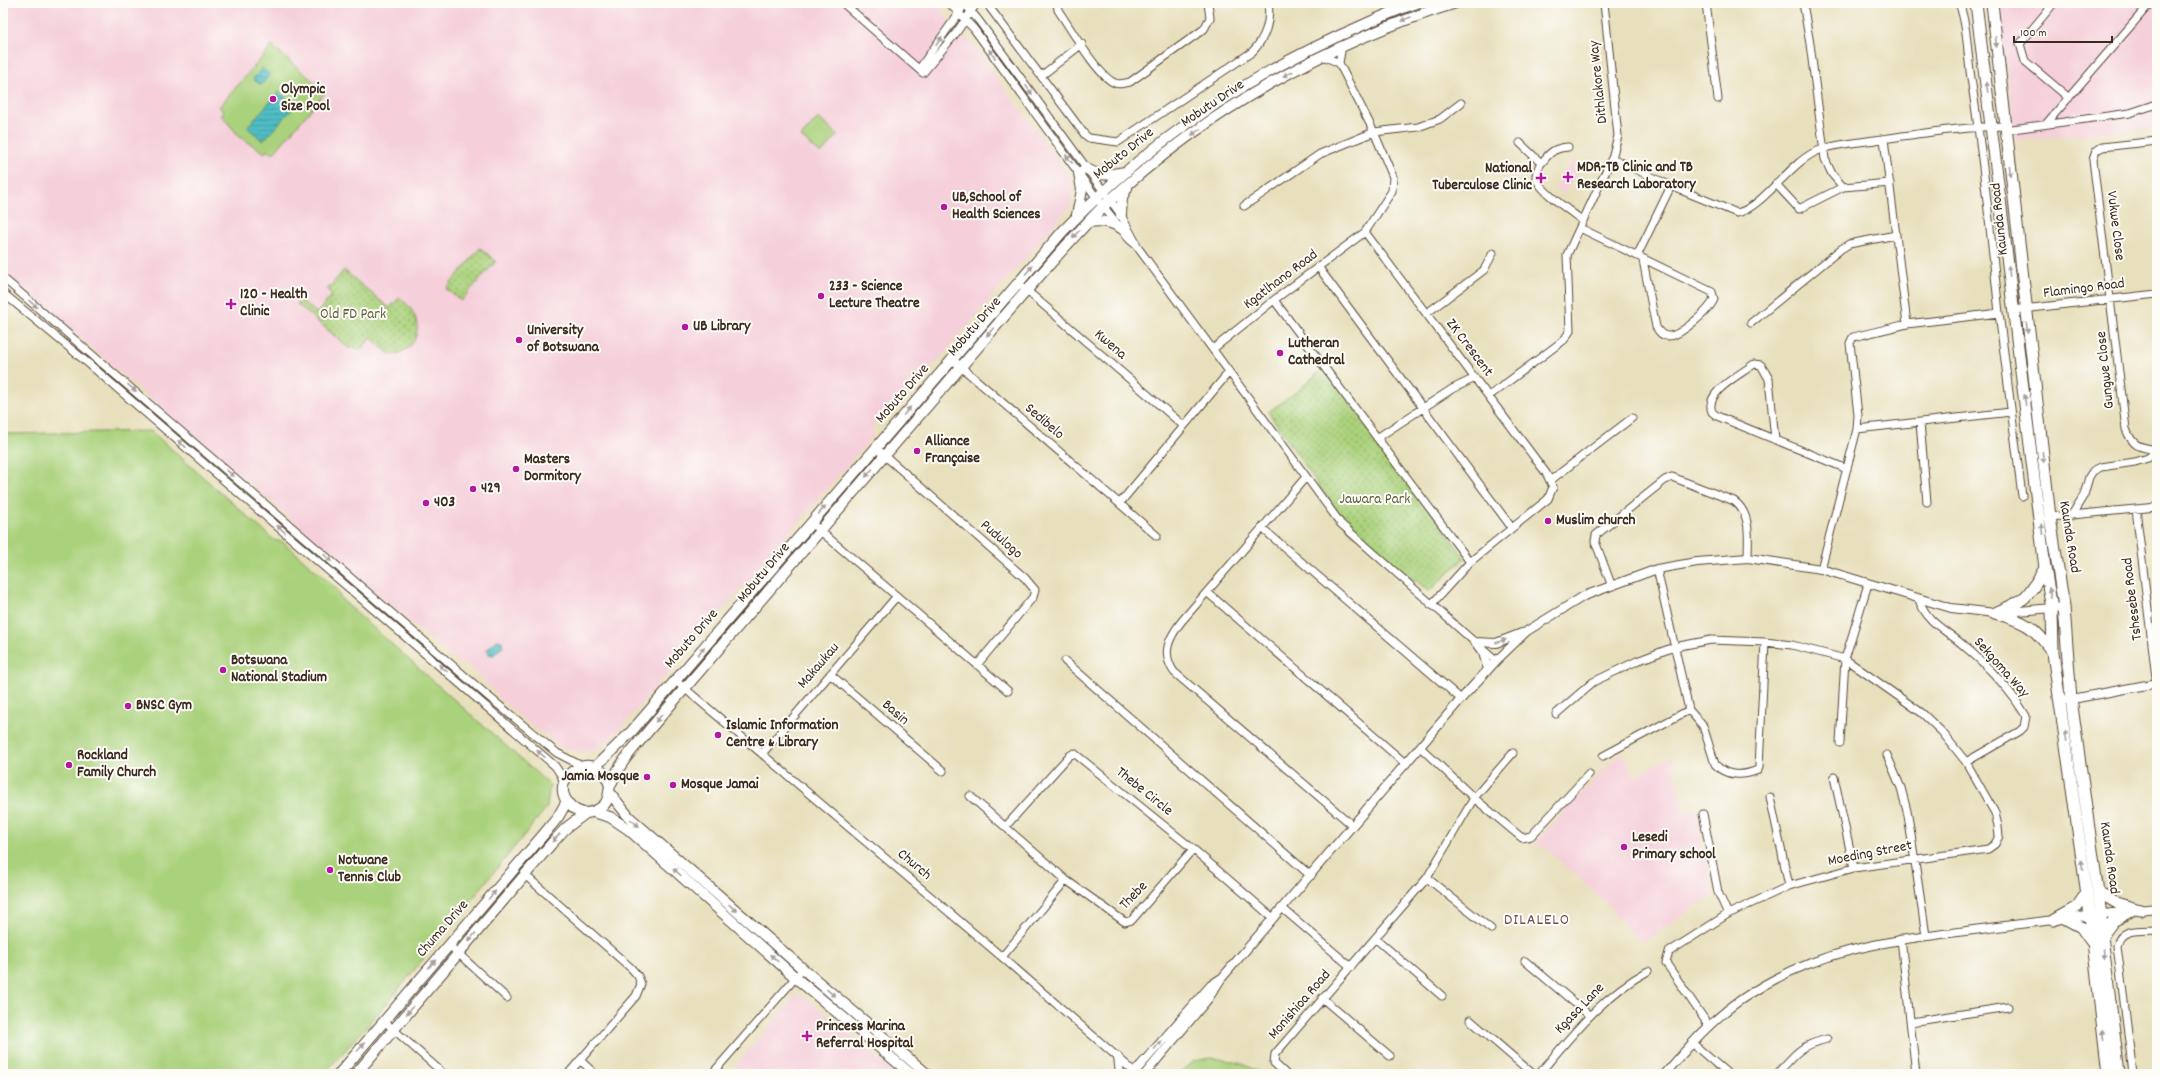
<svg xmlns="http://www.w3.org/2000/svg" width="2160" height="1077" viewBox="0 0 2160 1077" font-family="Dekko,sans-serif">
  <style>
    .built { fill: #f5cfda }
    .green { fill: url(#green-dots); stroke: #727e4c }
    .pitch { fill: #aad17b; stroke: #727e4c }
    .water { fill: url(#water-rules); stroke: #467471 }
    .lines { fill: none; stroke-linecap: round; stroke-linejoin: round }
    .minor-casing { stroke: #554536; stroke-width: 9 }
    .tertiary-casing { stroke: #554536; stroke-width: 10 }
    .secondary-casing { stroke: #554536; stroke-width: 12 }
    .primary-casing { stroke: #554536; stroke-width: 13 }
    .minor { stroke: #fff; stroke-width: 7 }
    .tertiary { stroke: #fff; stroke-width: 8 }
    .secondary { stroke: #fff; stroke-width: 10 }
    .primary { stroke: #fff; stroke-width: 11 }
    .oneway { fill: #a79f9a }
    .poi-dot { fill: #b5179e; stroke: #fdfcf7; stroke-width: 1.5 }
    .labels { text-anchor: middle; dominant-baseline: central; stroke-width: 4; stroke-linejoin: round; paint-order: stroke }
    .street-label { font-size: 15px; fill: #3b2a1e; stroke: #fdfcf7 }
    .poi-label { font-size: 15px; font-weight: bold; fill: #3b2a1e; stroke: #fdfcf7; text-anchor: start }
    .park-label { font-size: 15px; fill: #5c5c3a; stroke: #fdfcf7 }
    .neighbourhood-label { font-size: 16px; letter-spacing: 1px; fill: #6d4d57; stroke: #fdfcf7 }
  </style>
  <defs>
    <pattern id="green-dots" width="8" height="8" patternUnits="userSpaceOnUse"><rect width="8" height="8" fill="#aad17b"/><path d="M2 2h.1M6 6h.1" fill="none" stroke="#8caa64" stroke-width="1.8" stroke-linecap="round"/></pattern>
    <pattern id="water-rules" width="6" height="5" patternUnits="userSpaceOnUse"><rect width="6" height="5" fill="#50bec4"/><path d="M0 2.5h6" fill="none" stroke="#449b9f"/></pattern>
  </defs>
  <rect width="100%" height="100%" fill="#fdfcf7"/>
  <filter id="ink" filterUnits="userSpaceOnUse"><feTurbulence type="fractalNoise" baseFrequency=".025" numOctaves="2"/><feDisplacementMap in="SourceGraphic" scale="8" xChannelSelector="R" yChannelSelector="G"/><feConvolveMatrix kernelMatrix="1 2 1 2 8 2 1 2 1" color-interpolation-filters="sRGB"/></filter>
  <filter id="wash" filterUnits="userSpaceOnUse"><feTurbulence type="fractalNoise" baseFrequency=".012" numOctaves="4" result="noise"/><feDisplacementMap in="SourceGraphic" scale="16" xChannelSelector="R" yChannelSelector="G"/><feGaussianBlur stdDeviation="0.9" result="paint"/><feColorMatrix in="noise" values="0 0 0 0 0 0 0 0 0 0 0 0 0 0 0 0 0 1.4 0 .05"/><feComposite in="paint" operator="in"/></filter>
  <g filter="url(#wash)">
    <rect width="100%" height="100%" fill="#e8e0bd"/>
    <!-- built -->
    <path class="built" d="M 3,3 L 931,3 L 938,7 L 951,23 L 959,40 L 967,37 L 1072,180 L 1071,205 L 897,408 L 887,408 L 874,423 L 873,436 L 610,740 L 595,750 L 587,752 L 567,750 L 529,724 L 496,696 L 497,693 L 486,684 L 487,683 L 467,665 L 457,662 L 3,272 Z
      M 2003,3 L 2157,3 L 2157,127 L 2016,141 L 2001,24 Z
      M 1572,160 L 1581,166 L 1564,194 L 1555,189 Z
      M 1621,752 L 1635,777 L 1671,756 L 1684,813 L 1696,810 L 1713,895 L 1642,943 L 1615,915 L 1611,907 L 1541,844 L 1536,848 L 1535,847 L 1537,840 Z
      M 796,995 L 807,998 L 896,1074 L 729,1074 Z"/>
    <!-- green -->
    <path class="green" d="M 480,248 L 496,261 L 461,301 L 446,289 Z
      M 344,270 L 389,308 L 399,298 C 425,314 424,350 391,355 L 371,338 L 359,351 L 353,346 L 350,349 L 297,304 L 300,300 L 317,313 L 332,295 L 327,290 Z
      M 1324,367 L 1465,558 L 1429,591 L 1350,531 L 1268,412 L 1299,390 Z"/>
    <!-- pitch -->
    <path class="pitch" d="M 272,46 L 326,92 L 273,154 L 267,150 L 265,153 L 240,137 L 221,115 L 224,111 L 219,107 Z
      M 818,118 L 838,135 L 821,154 L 801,137 Z
      M 151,431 L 274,540 L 283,542 L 337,589 L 341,599 L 550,785 L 547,807 L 389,1001 L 324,1074 L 3,1074 L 3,434 Z
      M 1211,1058 C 1230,1060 1246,1063 1262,1074 L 1178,1074 L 1193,1061 Z"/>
    <!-- water -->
    <path class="water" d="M 262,68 L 270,75 L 261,85 L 253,79 Z
      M 279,92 L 295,106 L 263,141 L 247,127 Z
      M 497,640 L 502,641 L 503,646 L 494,655 L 490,655 L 487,649 Z"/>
  </g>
  <g filter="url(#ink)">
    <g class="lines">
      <!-- minor casing -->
      <g class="minor-casing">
        <path id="minor" d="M 843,3 L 923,73 L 956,33 L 977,3
          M 949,3 L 974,29 L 1096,197 L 1129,239 L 1136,245 L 1341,524 L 1496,661
          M 964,3 L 979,21 L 1121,215 L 1136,243
          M 1057,3 L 1058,10 C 1069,26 1099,78 1115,83 C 1119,85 1125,83 1130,82 L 1204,29 L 1210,18 L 1208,3
          M 1706,3 L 1718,99
          M 1803,3 L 1810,44 L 1825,159 L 1832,174 L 1843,187
          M 1959,3 C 1968,27 1967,53 1971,78 C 1983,156 1991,234 1999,313
          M 2054,3 L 2020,44 L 2025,61 L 2069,98
          M 990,8 L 1085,135 L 1089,138 L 1118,142 L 1252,52 C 1265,39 1271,21 1268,3
          M 1323,56 L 1339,63
          M 919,69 L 961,10
          M 1041,76 L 1082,44
          M 2046,124 L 2147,7
          M 2005,130 L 2130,113 L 2157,104
          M 1884,139 L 1907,324
          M 2157,141 L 2102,147 L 2096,151 L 2093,160 L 2126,429 C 2133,447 2139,447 2157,450
          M 1520,143 L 1541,163
          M 1568,147 C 1556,148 1551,151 1544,160 C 1540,164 1536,171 1536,176 C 1536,189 1573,213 1583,221
          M 1612,158 L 1671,186 L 1737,213 C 1762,208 1788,165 1815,152 C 1833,144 1855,143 1875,140 C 1918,134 1961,127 2005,126
          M 1776,184 L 1799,209 L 1843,187 L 1890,183
          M 1244,206 L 1320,154 L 1374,132 L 1418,127 L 1440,119 L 1461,103
          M 1580,228 L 1712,292 L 1714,299 C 1710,310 1679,337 1668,336 C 1662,336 1659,332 1656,327 L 1643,260
          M 1365,232 L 1546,473 L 1553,487 L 1548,499 L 1470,562 L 1431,605
          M 1637,256 L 1671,186
          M 1319,268 L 1512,528
          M 3,278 L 489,697 L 557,753 L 582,766
          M 1018,283 L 1184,426
          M 3,293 L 89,364 L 555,766 L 561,775 L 564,784
          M 1274,300 L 1470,562
          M 2013,310 L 2157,294
          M 1427,313 L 1484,270 L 1493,253
          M 1751,323 L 1841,249 L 1849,244 L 1896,235
          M 1213,349 L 1274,300 L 1365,232 L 1392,191 L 1393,177 L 1374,132 L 1339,63 L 1342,46
          M 952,359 L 1157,536
          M 1489,396 L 1564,340 L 1570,331 L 1567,255 L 1612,158 L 1618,136 L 1604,3
          M 1920,423 L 1927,502
          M 1857,429 L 2011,412
          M 1377,438 L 1452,389 L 1475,378
          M 1775,440 L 1769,379 L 1761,365 L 1754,364 C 1740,375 1704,392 1712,412 L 1717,416 L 1847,469
          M 876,448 L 1025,578 L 1035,590 L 1033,597 L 977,665
          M 1306,477 L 1181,622 C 1169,638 1161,653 1174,672 L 1352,825
          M 1551,480 L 1632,418
          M 1120,503 L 1229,372
          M 2136,509 L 2157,686
          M 2071,516 L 2084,495 L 2089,477 L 2093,471 L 2101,467 L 2135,462 L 2148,458 L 2157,451
          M 2050,517 L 2157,507
          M 811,523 L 1008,691
          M 1262,528 L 1461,699
          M 1657,569 L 1689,710 L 1703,726 L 1715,764 C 1726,777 1743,776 1758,770 L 1759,767 L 1765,642
          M 1821,569 L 1857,429 L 1858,415 L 1850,343 L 1853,337 L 1907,324 L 1999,313 L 2022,496
          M 1611,584 L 1595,541 L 1596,535 L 1665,480 L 1672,477 L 1734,501 C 1752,514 1748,538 1748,558
          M 1208,593 L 1406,764
          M 1919,600 C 1928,624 1945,629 1963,645 C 1987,665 2010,689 2026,716 L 2024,727 L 2020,731 L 1966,762
          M 1065,661 L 1311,876
          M 830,674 L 943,771
          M 676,681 L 1002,957 L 1137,1074
          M 1556,714 L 1593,682 L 1637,661 L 1674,647 L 1711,640 L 1765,642 L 1792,645 L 1845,659 L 1922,713 L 1942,732 L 1966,762 L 1995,813 L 1998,826 L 1999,836 L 1995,844 L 1988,849 L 1854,868 L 1789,886 L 1728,914 L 1675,948 L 1669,952 L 1666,963 L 1709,1026
          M 1840,743 L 1845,659 L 1868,584
          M 1420,747 L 1474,798 L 1522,838 L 1531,836 L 1589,774
          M 762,754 L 897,596
          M 1887,755 L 1901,788 L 1908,815 L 1926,936
          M 1603,756 L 1689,710
          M 1834,777 L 1854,868
          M 970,796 L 1066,880 L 1125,922 L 1132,920 L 1193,849
          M 1770,797 L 1789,886
          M 1703,814 L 1718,892 L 1728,914
          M 1006,826 L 1069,756 L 1074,753 L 1193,849 L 1273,918
          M 525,875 L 631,968 L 638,976 L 641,984 L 636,996 L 568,1074
          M 1427,878 L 1491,929
          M 1282,908 L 1351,967
          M 1375,938 L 1442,996
          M 1901,939 L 1916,1074
          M 449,945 L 507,998
          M 1002,957 L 1066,880
          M 1525,961 L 1589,1015
          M 1322,998 L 1390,1056
          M 1470,1020 L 1533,1074
          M 384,1021 L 444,1074
          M 1911,1022 L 2008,1007
          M 1692,1043 L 1728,1074
          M 580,1060 L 595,1074
          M 712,1074 L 803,969
          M 1286,1074 L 1274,1063 L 1275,1054 L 1427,878 L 1474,798 L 1513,753
          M 1539,1074 C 1572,1035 1602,996 1648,971
          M 1777,1074 C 1796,1053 1799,1046 1827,1039
          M 2133,1074 L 2117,945 C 2121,927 2142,931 2157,930"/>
      </g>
      <!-- tertiary casing -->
      <g class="tertiary-casing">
        <path id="tertiary" d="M 1475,642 L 1496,643 L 1522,633
          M 1475,642 L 1483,653 L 1488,669
          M 2067,700 L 2157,683
          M 1118,1057 L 1120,1074
          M 1133,1074 L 1211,985 L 1220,979
          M 1145,1074 L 1208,999 L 1221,979 L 1461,699 L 1496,661 L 1527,631 L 1584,596 L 1657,569 L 1697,562 L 1748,558 L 1821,569 L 1951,608 L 1995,613 L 2064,607
          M 1665,1074 C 1689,1046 1714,1017 1745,997 C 1822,945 1900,940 1989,928 C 2045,921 2101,914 2157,908"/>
      </g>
      <!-- secondary casing -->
      <g class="secondary-casing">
        <path id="secondary" d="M 1085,168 C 1099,177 1110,175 1125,172
          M 1077,215 L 1082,190 L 1079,173
          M 1121,215 L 1122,197 L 1127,188
          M 1089,222 C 1101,220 1111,221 1121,228
          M 595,767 L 631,732 L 1063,231 C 1147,144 1249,74 1361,26 C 1379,18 1398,9 1417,3
          M 610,786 C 598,744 545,777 569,804 C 573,809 580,813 587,813 C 594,812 599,810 604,805 C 610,799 608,793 610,786 C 612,781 615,776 617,772 C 625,756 638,744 649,730 L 1027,290 C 1054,260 1080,228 1109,201 C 1208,110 1329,42 1456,3
          M 610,793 L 629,817 L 803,969 L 927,1074
          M 593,812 L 610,817 L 628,829 L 796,978 L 911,1074
          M 339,1074 L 544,834 L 558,817 L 567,801
          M 356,1074 L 552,843 L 566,828 L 586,813"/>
      </g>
      <!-- primary casing -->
      <g class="primary-casing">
        <path id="primary" d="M 1976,3 L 2045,568 L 2052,609 L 2053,653 L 2090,916 L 2108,1074
          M 1992,3 L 2050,517 L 2064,607 L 2071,699 L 2101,915 L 2102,936 L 2119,1074
          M 1995,613 C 2026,622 2034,626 2053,653
          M 1995,613 C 2027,600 2027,598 2045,568
          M 2098,892 L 2119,904 L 2140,910
          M 2066,919 L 2081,927 L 2091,941
          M 2054,920 L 2077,907 L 2086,894
          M 2102,936 L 2113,921 L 2130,912"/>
      </g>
      <!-- minor -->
      <use href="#minor" class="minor"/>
      <!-- tertiary -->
      <use href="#tertiary" class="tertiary"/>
      <!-- secondary -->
      <use href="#secondary" class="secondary"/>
      <!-- primary -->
      <use href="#primary" class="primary"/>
    </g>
    <!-- one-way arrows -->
    <defs><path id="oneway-solid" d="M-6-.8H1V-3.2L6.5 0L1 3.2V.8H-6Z"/></defs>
    <g class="oneway">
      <use href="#oneway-solid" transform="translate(1406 19) rotate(158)"/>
      <use href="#oneway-solid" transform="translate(939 41) rotate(-55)"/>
      <use href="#oneway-solid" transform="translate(1996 42) rotate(84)"/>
      <use href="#oneway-solid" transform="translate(992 54) rotate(-126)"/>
      <use href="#oneway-solid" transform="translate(1288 74) rotate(153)"/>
      <use href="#oneway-solid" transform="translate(1987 87) rotate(-98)"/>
      <use href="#oneway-solid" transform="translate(1029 90) rotate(54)"/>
      <use href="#oneway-solid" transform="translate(1196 132) rotate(145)"/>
      <use href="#oneway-solid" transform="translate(1069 159) rotate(-127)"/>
      <use href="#oneway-solid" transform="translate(2010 171) rotate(84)"/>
      <use href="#oneway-solid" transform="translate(1076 234) rotate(134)"/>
      <use href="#oneway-solid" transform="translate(1029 270) rotate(-49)"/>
      <use href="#oneway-solid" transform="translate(2009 271) rotate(-97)"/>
      <use href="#oneway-solid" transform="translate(33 304) rotate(40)"/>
      <use href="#oneway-solid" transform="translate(2027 328) rotate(83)"/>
      <use href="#oneway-solid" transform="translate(990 332) rotate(131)"/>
      <use href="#oneway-solid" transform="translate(132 388) rotate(41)"/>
      <use href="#oneway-solid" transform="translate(2025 400) rotate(-97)"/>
      <use href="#oneway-solid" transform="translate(907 411) rotate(-49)"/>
      <use href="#oneway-solid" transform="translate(182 444) rotate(-139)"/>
      <use href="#oneway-solid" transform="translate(2043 457) rotate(83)"/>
      <use href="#oneway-solid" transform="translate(230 473) rotate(41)"/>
      <use href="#oneway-solid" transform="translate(869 473) rotate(130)"/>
      <use href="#oneway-solid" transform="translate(822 510) rotate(-49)"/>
      <use href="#oneway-solid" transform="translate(281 529) rotate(-139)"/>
      <use href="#oneway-solid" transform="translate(2042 529) rotate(-95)"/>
      <use href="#oneway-solid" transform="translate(328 558) rotate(41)"/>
      <use href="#oneway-solid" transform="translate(2050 593) rotate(-100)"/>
      <use href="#oneway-solid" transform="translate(1501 641) rotate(-19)"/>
      <use href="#oneway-solid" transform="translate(701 651) rotate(-49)"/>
      <use href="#oneway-solid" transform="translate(443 668) rotate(-139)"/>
      <use href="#oneway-solid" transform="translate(659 718) rotate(131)"/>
      <use href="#oneway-solid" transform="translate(2066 736) rotate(-97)"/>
      <use href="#oneway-solid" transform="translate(541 754) rotate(-140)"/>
      <use href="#oneway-solid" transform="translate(635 823) rotate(40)"/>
      <use href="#oneway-solid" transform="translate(556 838) rotate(133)"/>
      <use href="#oneway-solid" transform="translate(2082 865) rotate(-97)"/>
      <use href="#oneway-solid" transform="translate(677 872) rotate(-138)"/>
      <use href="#oneway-solid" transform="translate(492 895) rotate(-49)"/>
      <use href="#oneway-solid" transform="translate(733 908) rotate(41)"/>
      <use href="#oneway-solid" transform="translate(472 937) rotate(131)"/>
      <use href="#oneway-solid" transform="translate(2104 954) rotate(83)"/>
      <use href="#oneway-solid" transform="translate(774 958) rotate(-138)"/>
      <use href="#oneway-solid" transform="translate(432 964) rotate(-48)"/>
      <use href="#oneway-solid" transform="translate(831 993) rotate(40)"/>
      <use href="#oneway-solid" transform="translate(410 1010) rotate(130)"/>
      <use href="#oneway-solid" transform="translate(2103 1035) rotate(-97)"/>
      <use href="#oneway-solid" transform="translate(1158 1045) rotate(-49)"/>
      <use href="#oneway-solid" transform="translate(361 1047) rotate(-50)"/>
    </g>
  </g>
  <!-- markers -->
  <g class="poi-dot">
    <circle cx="273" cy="99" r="4"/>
    <path d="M1566 171h4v4h4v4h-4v4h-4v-4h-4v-4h4z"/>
    <path d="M1539 172h4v4h4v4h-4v4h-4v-4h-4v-4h4z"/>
    <circle cx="944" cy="207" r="4"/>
    <circle cx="821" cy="296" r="4"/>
    <path d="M229 298h4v4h4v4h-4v4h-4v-4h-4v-4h4z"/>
    <circle cx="685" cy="327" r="4"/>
    <circle cx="519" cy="340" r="4"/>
    <circle cx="1280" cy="353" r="4"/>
    <circle cx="917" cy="451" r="4"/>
    <circle cx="516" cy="469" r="4"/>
    <circle cx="473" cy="489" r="4"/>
    <circle cx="426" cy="503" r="4"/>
    <circle cx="1548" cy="521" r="4"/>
    <circle cx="223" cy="670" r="4"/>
    <circle cx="128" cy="706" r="4"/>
    <circle cx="718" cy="735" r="4"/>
    <circle cx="69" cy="765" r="4"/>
    <circle cx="647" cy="777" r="4"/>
    <circle cx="673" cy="785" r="4"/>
    <circle cx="1624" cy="847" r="4"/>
    <circle cx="330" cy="870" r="4"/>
    <path d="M805 1030h4v4h4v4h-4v4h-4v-4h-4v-4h4z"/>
  </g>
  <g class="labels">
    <!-- street labels -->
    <g class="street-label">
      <text transform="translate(1599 82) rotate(-96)">Dithlakore Way</text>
      <text transform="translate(1213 104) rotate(-34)">Mobutu Drive</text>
      <text transform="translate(1124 154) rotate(-39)">Mobuto Drive</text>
      <text transform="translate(2000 219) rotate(-96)">Kaunda Road</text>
      <text transform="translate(2115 226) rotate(83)">Vukwe Close</text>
      <text transform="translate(1281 280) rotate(-37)">Kgatlhano Road</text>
      <text transform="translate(2084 289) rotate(-7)">Flamingo Road</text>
      <text transform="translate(975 327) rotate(-49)">Mobutu Drive</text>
      <text transform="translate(1110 345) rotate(41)">Kwena</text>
      <text transform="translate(1469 348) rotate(53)">ZK Crescent</text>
      <text transform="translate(2106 370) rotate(-96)">Gungwe Close</text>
      <text transform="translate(903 394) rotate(-49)">Mobuto Drive</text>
      <text transform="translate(1044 422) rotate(41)">Sedibelo</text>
      <text transform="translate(2069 537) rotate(81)">Kaunda Road</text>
      <text transform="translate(1001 540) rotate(41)">Pudulogo</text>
      <text transform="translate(764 573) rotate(-50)">Mobutu Drive</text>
      <text transform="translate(2133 599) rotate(-97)">Tshesebe Road</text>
      <text transform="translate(692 639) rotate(-49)">Mobuto Drive</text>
      <text transform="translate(819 666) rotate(-49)">Makaukau</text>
      <text transform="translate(2001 668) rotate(48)">Sekgoma Way</text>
      <text transform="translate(895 713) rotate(41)">Basin</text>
      <text transform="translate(1144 792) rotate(39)">Thebe Circle</text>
      <text transform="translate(1870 854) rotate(-11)">Moeding Street</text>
      <text transform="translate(2109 858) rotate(82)">Kaunda Road</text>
      <text transform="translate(914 865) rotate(40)">Church</text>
      <text transform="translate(1134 896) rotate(-46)">Thebe</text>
      <text transform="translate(443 929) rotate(-49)">Chuma Drive</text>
      <text transform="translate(1300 1005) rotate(-49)">Monishioa Road</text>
      <text transform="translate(1580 1009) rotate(-46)">Kgasa Lane</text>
    </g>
    <!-- poi labels -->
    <g class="poi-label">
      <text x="281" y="90">Olympic<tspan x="281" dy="17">Size Pool</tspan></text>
      <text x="1577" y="168">MDR-TB Clinic and TB<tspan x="1577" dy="17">Research Laboratory</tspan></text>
      <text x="1532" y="169" text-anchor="end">National<tspan x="1532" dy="17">Tuberculose Clinic</tspan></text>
      <text x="952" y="198">UB,School of<tspan x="952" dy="17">Health Sciences</tspan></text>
      <text x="829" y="287">233 - Science<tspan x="829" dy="17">Lecture Theatre</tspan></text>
      <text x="240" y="295">120 - Health<tspan x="240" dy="17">Clinic</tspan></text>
      <text x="693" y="327">UB Library</text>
      <text x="527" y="331">University<tspan x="527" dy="17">of Botswana</tspan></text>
      <text x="1288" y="344">Lutheran<tspan x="1288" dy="17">Cathedral</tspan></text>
      <text x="925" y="442">Alliance<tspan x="925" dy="17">Française</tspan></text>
      <text x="524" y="460">Masters<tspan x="524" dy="17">Dormitory</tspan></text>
      <text x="481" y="489">429</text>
      <text x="434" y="503">403</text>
      <text x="1556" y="521">Muslim church</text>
      <text x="231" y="661">Botswana<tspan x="231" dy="17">National Stadium</tspan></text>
      <text x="136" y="706">BNSC Gym</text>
      <text x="726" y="726">Islamic Information<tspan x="726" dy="17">Centre &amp; Library</tspan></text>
      <text x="77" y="756">Rockland<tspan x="77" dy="17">Family Church</tspan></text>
      <text x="639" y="777" text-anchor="end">Jamia Mosque</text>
      <text x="681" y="785">Mosque Jamai</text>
      <text x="1632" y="838">Lesedi<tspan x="1632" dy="17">Primary school</tspan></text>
      <text x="338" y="861">Notwane<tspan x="338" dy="17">Tennis Club</tspan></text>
      <text x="816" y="1027">Princess Marina<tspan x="816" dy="17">Referral Hospital</tspan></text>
    </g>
    <!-- park labels -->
    <g class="park-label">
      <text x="353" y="315">Old FD Park</text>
      <text x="1375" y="500">Jawara Park</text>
    </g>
    <!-- neighbourhood labels -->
    <g class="neighbourhood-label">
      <text x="1537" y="920">DILALELO</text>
    </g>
  </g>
  <!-- margin -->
  <rect width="2160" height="1077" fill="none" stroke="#fdfcf7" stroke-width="16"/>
  <!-- scale -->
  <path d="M2014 36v6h98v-6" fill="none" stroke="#3b2a1e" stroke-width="2"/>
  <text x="2020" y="36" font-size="12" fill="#3b2a1e" stroke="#fdfcf7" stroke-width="3" paint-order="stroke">100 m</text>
</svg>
